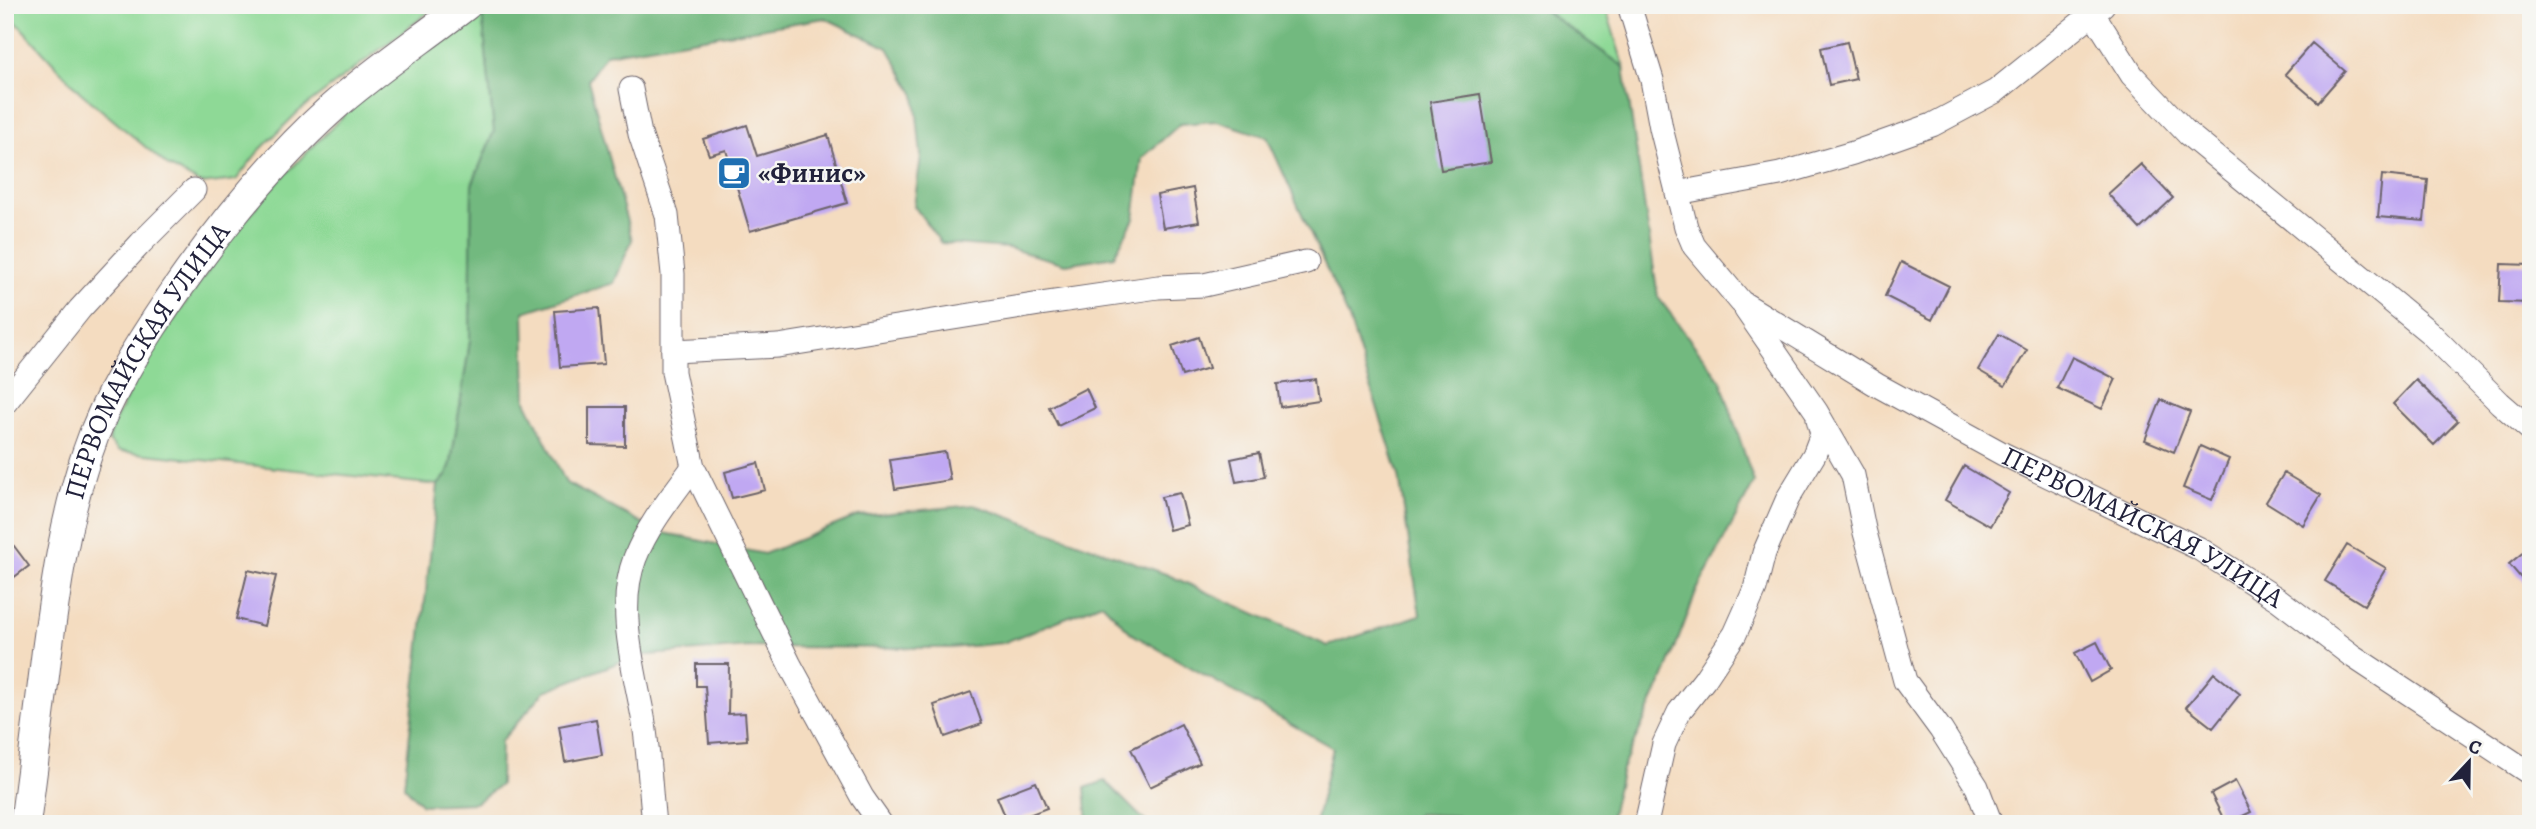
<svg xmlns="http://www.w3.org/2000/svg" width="2536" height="829" viewBox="0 0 2536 829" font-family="Alegreya,serif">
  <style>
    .green { fill: #8ed996; stroke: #587e68; stroke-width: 2 }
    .forest { fill: #72b97f; stroke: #4a6e5d; stroke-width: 2; fill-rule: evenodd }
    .building { fill: #c0a8f2 }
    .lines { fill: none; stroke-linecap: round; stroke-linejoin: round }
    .minor-casing { stroke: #6c636a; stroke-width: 25 }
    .major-casing { stroke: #6c636a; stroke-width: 32 }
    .minor { stroke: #fff; stroke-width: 23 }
    .major { stroke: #fff; stroke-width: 30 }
    .labels { text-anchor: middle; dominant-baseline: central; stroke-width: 5; stroke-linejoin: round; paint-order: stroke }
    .poi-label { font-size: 28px; font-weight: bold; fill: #22223b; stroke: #f6f6f2; text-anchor: start }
    .street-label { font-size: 28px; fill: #22223b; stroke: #f6f6f2 }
  </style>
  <rect width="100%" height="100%" fill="#f6f6f2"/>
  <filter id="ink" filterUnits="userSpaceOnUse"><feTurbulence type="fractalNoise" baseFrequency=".0143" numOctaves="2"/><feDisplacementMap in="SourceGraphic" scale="14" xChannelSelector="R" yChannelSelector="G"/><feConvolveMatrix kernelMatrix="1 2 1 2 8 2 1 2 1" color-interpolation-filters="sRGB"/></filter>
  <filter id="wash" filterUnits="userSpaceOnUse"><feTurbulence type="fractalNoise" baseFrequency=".00686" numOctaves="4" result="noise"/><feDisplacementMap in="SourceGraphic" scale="28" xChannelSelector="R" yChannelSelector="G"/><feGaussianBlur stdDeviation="1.57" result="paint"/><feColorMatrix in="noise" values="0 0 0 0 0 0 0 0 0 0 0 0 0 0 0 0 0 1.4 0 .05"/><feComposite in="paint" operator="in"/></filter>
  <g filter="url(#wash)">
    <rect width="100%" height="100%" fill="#f4dcc0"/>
    <!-- green -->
    <path class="green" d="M 5,5 L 438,5 L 298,112 L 258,152 L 236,180 L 201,184 L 168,166 L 80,92 L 5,10 Z
      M 1530,5 L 1605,5 L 1624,67 L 1545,11 Z
      M 482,12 L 494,131 L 472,185 L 470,341 L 451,463 L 447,475 L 438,485 L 118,451 L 109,441 L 112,426 L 136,379 L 157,344 L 233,235 L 268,192 L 350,109 L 412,58 Z"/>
    <!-- forest -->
    <path class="forest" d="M 490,5 L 1530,5 L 1545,11 L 1624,67 L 1658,297 L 1721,381 L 1754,483 L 1697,590 L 1666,672 L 1622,769 L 1609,824 L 1472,824 L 1457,816 L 1419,814 L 1407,824 L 1315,824 L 1333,748 L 1132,634 L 1102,603 L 1003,643 L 950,648 L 750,647 L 635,656 L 545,691 L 501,741 L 500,785 L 475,803 L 422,805 L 404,786 L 438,485 L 447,475 L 451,463 L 470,341 L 472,185 L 494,131 L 482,12 ZM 825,18 L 888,48 L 915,95 L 921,156 L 914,206 L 941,243 L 1008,248 L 1066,264 L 1114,256 L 1134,219 L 1142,158 L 1180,124 L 1217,121 L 1267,137 L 1348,316 L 1399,476 L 1420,615 L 1328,646 L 1166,574 L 975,505 L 858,516 L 764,554 L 659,532 L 566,483 L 526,401 L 524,312 L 614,283 L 632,240 L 588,80 L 606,54 Z
      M 1105,781 L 1148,824 L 1088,824 L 1085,788 Z"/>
    <g id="blocks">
      <!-- building -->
      <path class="building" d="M 1847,42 L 1856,79 L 1829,85 L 1821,48 Z
        M 2312,43 L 2345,71 L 2318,102 L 2285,74 Z
        M 1480,94 L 1491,162 L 1441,170 L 1430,102 Z
        M 747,125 L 757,156 L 828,135 L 847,203 L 750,231 L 726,150 L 709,155 L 703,139 Z
        M 2141,164 L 2173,198 L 2140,229 L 2108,194 Z
        M 2382,175 L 2428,180 L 2424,221 L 2378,217 Z
        M 1193,188 L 1199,222 L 1163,228 L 1157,195 Z
        M 1901,262 L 1949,286 L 1932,320 L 1885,296 Z
        M 2501,264 L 2531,265 L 2531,303 L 2499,302 Z
        M 599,308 L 604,364 L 560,367 L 555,311 Z
        M 1999,334 L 2027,350 L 2005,386 L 1978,370 Z
        M 1199,337 L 1209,368 L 1182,376 L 1172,346 Z
        M 2072,357 L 2116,379 L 2102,409 L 2057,388 Z
        M 1316,379 L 1319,401 L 1280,407 L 1277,384 Z
        M 2416,380 L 2458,421 L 2434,445 L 2393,404 Z
        M 1086,388 L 1095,408 L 1058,426 L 1049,407 Z
        M 2161,400 L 2190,412 L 2174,452 L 2145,440 Z
        M 589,407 L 625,407 L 625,446 L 589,445 Z
        M 2200,446 L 2229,459 L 2212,500 L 2183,488 Z
        M 945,452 L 950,480 L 895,489 L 890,460 Z
        M 1259,453 L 1264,477 L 1236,482 L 1231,459 Z
        M 758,463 L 765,490 L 732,498 L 725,472 Z
        M 1964,466 L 2009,493 L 1990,526 L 1945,500 Z
        M 2284,473 L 2321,495 L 2303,525 L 2266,502 Z
        M 1180,493 L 1188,525 L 1169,530 L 1161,497 Z
        M 5,534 L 29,566 L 5,584 Z
        M 2347,545 L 2386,568 L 2364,605 L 2325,581 Z
        M 2531,546 L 2531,590 L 2509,564 Z
        M 248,570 L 276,576 L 264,626 L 236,619 Z
        M 2097,642 L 2111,670 L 2090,682 L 2075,653 Z
        M 696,664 L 729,664 L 728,714 L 745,713 L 747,740 L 709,743 L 705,686 L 696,686 Z
        M 2214,673 L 2240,694 L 2213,728 L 2186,707 Z
        M 971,692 L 982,724 L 945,737 L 934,705 Z
        M 596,719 L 602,755 L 565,762 L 559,726 Z
        M 1181,724 L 1200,763 L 1150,787 L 1131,749 Z
        M 2235,781 L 2251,812 L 2226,824 L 2211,794 Z
        M 1036,782 L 1047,808 L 1008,823 L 997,797 Z"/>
    </g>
  </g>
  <g filter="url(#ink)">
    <use href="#blocks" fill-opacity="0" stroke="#6c636a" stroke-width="2"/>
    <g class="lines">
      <!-- minor casing -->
      <g class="minor-casing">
        <g id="minor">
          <path id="s1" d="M 1629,5 L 1652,80 L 1661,128 L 1686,227 L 1694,246 L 1741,302 L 1877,385 L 2003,454 L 2198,548 L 2279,600 L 2351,655 L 2531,774"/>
          <path d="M 2094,15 L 2132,75 L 2188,134 L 2429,332 L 2500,403 L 2531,430"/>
          <path d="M 631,89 L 640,134 L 667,215 L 673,274 L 673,372 L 693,467 L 790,665 L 862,797 L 881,824"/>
          <path d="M 1677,193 L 1780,174 L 1853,153 L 1932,125 L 1996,91 L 2103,5"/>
          <path d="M 1746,310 L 1816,411 L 1853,475 L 1864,529 L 1905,681 L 1941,730 L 1977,787 L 1991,824"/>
          <path d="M 673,351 L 778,346 L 1040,304 L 1158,287 L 1204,285 L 1306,262"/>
          <path d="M 5,403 L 80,309 L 141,243 L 194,190"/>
          <path d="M 654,824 C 650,788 649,752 643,717 C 634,668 616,607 635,558 C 648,525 672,496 693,467"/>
          <path d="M 1646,824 L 1664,744 L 1679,712 L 1705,679 L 1735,634 L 1755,589 L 1764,553 L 1788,498 L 1814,455 L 1822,434 L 1818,419"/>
        </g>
      </g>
      <!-- major casing -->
      <g class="major-casing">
        <g id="major">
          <path id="s2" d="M 25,824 C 33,766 40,708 47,651 C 56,584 65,518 87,454 C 106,396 140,343 175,292 C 221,226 272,162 332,108 C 374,71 422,39 466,5"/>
        </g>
      </g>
      <!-- minor -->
      <use href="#minor" class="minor"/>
      <!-- major -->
      <use href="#major" class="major"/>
    </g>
  </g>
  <!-- icons -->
  <defs>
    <g id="cafe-square" transform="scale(1.75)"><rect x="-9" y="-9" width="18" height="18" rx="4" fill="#1f6fb2" stroke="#f6f6f2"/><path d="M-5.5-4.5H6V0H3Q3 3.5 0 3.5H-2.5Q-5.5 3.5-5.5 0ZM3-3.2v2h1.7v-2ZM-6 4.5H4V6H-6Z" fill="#fff"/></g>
  </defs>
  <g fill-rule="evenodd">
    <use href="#cafe-square" x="734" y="173"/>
  </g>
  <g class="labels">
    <!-- poi labels -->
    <g class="poi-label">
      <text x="758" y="173">«Финис»</text>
    </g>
    <!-- street labels -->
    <g class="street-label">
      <text stroke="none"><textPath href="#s2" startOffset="486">ПЕРВОМАЙСКАЯ УЛИЦА</textPath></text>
      <text stroke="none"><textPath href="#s1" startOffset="784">ПЕРВОМАЙСКАЯ УЛИЦА</textPath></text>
    </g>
  </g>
  <!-- margin -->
  <rect width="2536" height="829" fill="none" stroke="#f6f6f2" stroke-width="28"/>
  <!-- north arrow -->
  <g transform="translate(2469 762) rotate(22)" stroke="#f6f6f2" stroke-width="5" paint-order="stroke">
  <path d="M0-5L12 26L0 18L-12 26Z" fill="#22223b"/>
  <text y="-10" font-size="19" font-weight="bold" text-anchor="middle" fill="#22223b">С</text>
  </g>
</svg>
